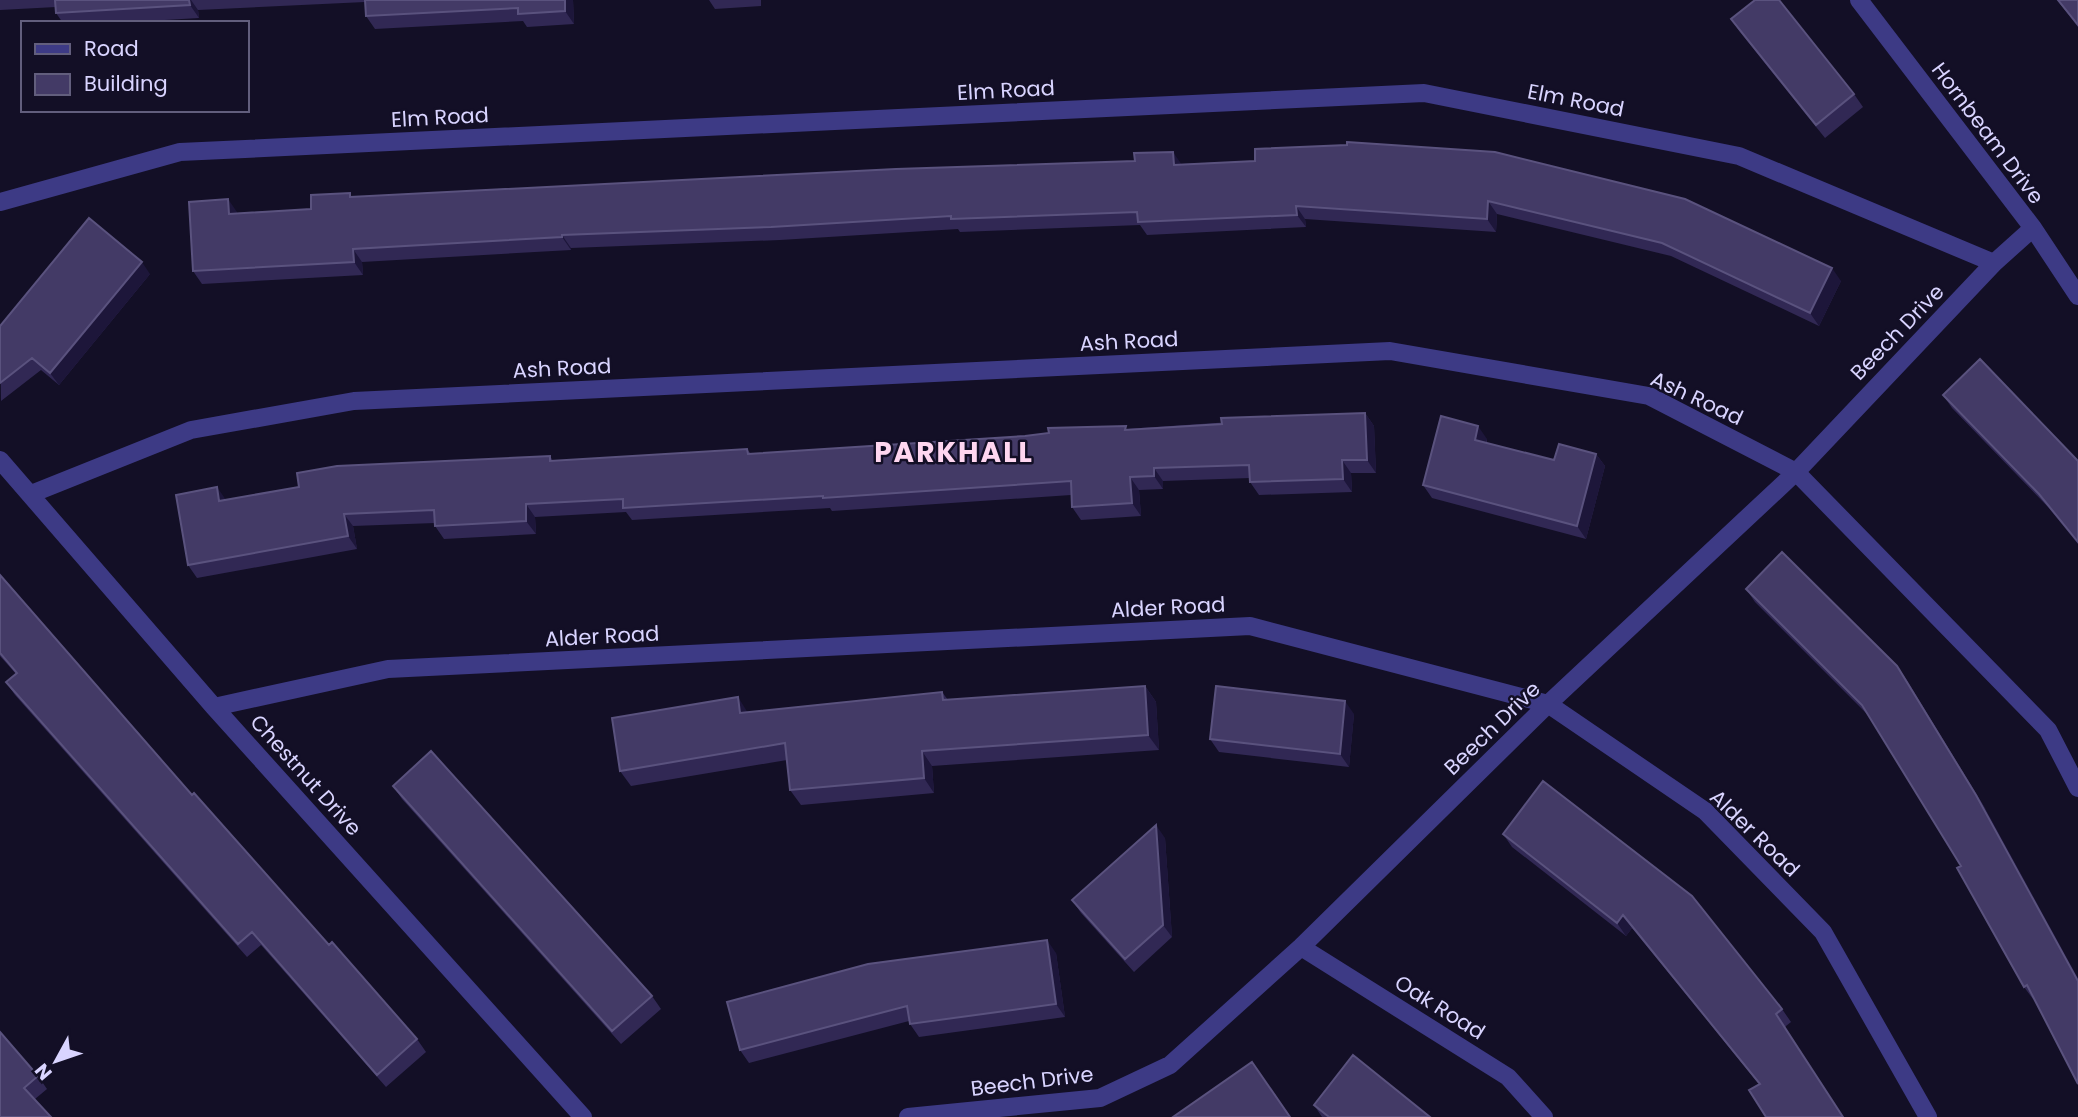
<svg xmlns="http://www.w3.org/2000/svg" width="2078" height="1117" viewBox="0 0 2078 1117" font-family="Poppins,sans-serif">
  <style>
    .lines { fill: none; stroke-linecap: round; stroke-linejoin: round }
    .minor { stroke: #3d3a85; stroke-width: 18 }
    .wall { fill: #312854 }
    .shaded-wall { fill: #1d163a }
    .building { fill: #433a66; stroke: #5a527e; stroke-width: 2 }
    .labels { text-anchor: middle; dominant-baseline: central; stroke-width: 5; stroke-linejoin: round; paint-order: stroke }
    .street-label { font-size: 21px; fill: #d9d4ff; stroke: #130f26 }
    .district-label { font-size: 28px; font-weight: bold; letter-spacing: 2px; fill: #ffd6f0; stroke: #130f26 }
  </style>
  <rect width="100%" height="100%" fill="#130f26"/>
  <g class="lines">
    <!-- minor -->
    <path class="minor" d="M 1859,0 L 2033,228 L 2078,296
      M 0,202 L 180,152 L 1424,93 L 1739,156 L 1994,263
      M 0,460 L 214,707 L 583,1117
      M 31,494 L 191,430 L 354,401 L 1390,351 L 1649,396 L 1796,472 L 2048,730 L 2078,788
      M 214,707 L 388,669 L 1250,626 L 1548,704 L 1705,811 L 1823,932 L 1928,1117
      M 1301,947 L 1508,1077 L 1544,1117
      M 908,1117 L 1100,1098 L 1170,1065 L 1301,947 L 1548,704 L 1796,472 L 1994,263 L 2033,228"/>
  </g>
  <!-- wall -->
  <path class="wall" d="M 0,0 L 573,0 L 574,24 L 527,27 L 523,21 L 375,29 L 366,16 L 365,2 L 198,10 L 199,18 L 114,23 L 63,23 L 56,13 L 56,7 L 0,10 Z
    M 709,0 L 761,0 L 761,6 L 715,9 Z
    M 2057,0 L 2078,0 L 2078,27 Z
    M 1731,19 L 1854,94 L 1863,107 L 1825,138 L 1740,32 Z
    M 1255,149 L 1841,281 L 1819,326 L 1671,256 L 1497,214 L 1496,232 L 1305,219 L 1306,227 L 1147,235 L 1140,225 L 960,232 L 958,229 L 780,240 L 571,248 L 571,250 L 362,262 L 363,275 L 202,284 L 193,271 L 237,212 L 237,213 L 311,209 L 352,197 L 1255,161 Z
    M 150,274 L 59,385 L 41,370 L 1,401 L 0,326 Z
    M 1943,395 L 2078,461 L 2078,544 L 2048,507 L 1952,408 Z
    M 1365,413 L 1374,426 L 1376,473 L 1351,473 L 1352,492 L 1259,495 L 1250,482 L 1250,478 L 1163,481 L 1163,489 L 1139,490 L 1141,516 L 1081,520 L 1072,507 L 1071,495 L 832,511 L 830,508 L 632,520 L 626,512 L 535,517 L 536,534 L 444,539 L 435,526 L 435,523 L 353,526 L 357,549 L 197,578 L 188,565 L 225,500 L 550,456 L 553,461 L 747,449 L 751,454 Z
    M 1487,439 L 1487,443 L 1554,460 L 1596,454 L 1605,466 L 1586,539 L 1432,498 L 1423,485 Z
    M 0,575 L 192,795 L 329,945 L 417,1039 L 426,1052 L 386,1087 L 261,945 L 247,957 L 15,695 L 6,682 L 16,674 L 0,656 Z
    M 1746,589 L 1897,666 L 1906,679 L 1985,808 L 2034,999 L 2033,999 L 2024,987 L 1961,866 L 1868,715 L 1755,602 Z
    M 1145,686 L 1156,702 L 1159,750 L 932,766 L 934,793 L 801,805 L 790,790 L 787,760 L 631,786 L 620,771 L 748,712 L 942,692 L 948,700 Z
    M 1354,714 L 1349,767 L 1219,752 L 1210,739 Z
    M 393,786 L 652,996 L 661,1009 L 621,1044 L 402,799 Z
    M 1503,834 L 1782,1009 L 1791,1022 L 1786,1026 L 1759,1084 L 1632,928 L 1626,936 L 1512,847 Z
    M 1165,838 L 1172,937 L 1134,972 L 1081,913 L 1072,900 Z
    M 1056,953 L 1065,1017 L 919,1037 L 910,1024 L 909,1021 L 749,1063 L 740,1050 Z
    M 0,1032 L 38,1076 L 47,1089 L 35,1099 L 0,1117 Z
    M 1314,1105 L 1430,1117 L 1322,1117 Z"/>
  <!-- shaded-wall -->
  <path class="shaded-wall" d="M 189,0 L 191,0 L 198,10 L 199,18 L 190,5 Z
    M 565,0 L 573,0 L 574,24 L 565,11 Z
    M 1173,152 L 1182,165 L 1174,165 Z
    M 228,199 L 237,212 L 238,227 L 229,214 Z
    M 1488,201 L 1497,214 L 1496,232 L 1487,219 Z
    M 1296,206 L 1305,219 L 1306,227 L 1297,215 Z
    M 562,235 L 571,248 L 571,250 L 562,237 Z
    M 353,249 L 362,262 L 363,275 L 354,262 Z
    M 142,262 L 150,274 L 59,385 L 50,373 Z
    M 1832,268 L 1841,281 L 1819,326 L 1810,313 Z
    M 1365,413 L 1374,426 L 1376,473 L 1367,460 Z
    M 1478,426 L 1487,439 L 1484,452 L 1475,440 Z
    M 1596,454 L 1605,466 L 1586,539 L 1577,526 Z
    M 1342,460 L 1351,473 L 1352,492 L 1343,479 Z
    M 1154,468 L 1163,481 L 1163,489 L 1154,476 Z
    M 1130,477 L 1139,490 L 1141,516 L 1132,503 Z
    M 217,487 L 226,500 L 219,501 Z
    M 526,504 L 535,517 L 536,534 L 526,521 Z
    M 344,514 L 353,526 L 357,549 L 348,536 Z
    M 1897,666 L 1906,679 L 1985,808 L 2078,978 L 2078,981 Z
    M 1145,686 L 1156,702 L 1159,750 L 1148,735 Z
    M 738,697 L 748,713 L 740,713 Z
    M 1345,701 L 1354,714 L 1349,767 L 1340,754 Z
    M 922,751 L 932,766 L 934,793 L 924,778 Z
    M 1156,825 L 1165,838 L 1172,937 L 1163,925 Z
    M 1623,915 L 1632,928 L 1626,936 L 1617,923 Z
    M 1047,940 L 1056,953 L 1065,1017 L 1056,1004 Z"/>
  <!-- building -->
  <path class="building" d="M 55,0 L 189,0 L 190,5 L 56,13 Z
    M 365,0 L 565,0 L 565,11 L 518,14 L 518,8 L 366,16 Z
    M 1755,0 L 1779,0 L 1854,94 L 1816,125 L 1731,19 Z
    M 2058,0 L 2078,0 L 2078,25 Z
    M 1347,142 L 1495,152 L 1685,199 L 1832,268 L 1810,313 L 1662,243 L 1488,201 L 1487,219 L 1296,206 L 1297,215 L 1138,222 L 1137,212 L 951,219 L 951,216 L 771,227 L 562,235 L 562,237 L 353,249 L 354,262 L 193,271 L 189,202 L 228,199 L 229,214 L 311,209 L 311,195 L 350,193 L 350,197 L 896,169 L 1135,161 L 1134,153 L 1173,152 L 1174,165 L 1255,161 L 1255,149 L 1347,145 Z
    M 89,218 L 142,262 L 50,373 L 32,358 L 0,383 L 0,326 Z
    M 1980,359 L 2078,461 L 2078,542 L 2039,494 L 1943,395 Z
    M 1365,413 L 1367,460 L 1342,460 L 1343,479 L 1250,482 L 1249,465 L 1154,468 L 1154,476 L 1130,477 L 1132,503 L 1072,507 L 1071,481 L 823,498 L 823,496 L 623,508 L 623,499 L 526,504 L 526,521 L 435,526 L 434,510 L 344,514 L 348,536 L 188,565 L 176,495 L 217,487 L 219,501 L 299,487 L 297,473 L 337,466 L 550,456 L 550,461 L 747,449 L 748,454 L 1025,436 L 1049,433 L 1048,428 L 1126,426 L 1125,430 L 1222,424 L 1221,418 Z
    M 1441,416 L 1478,426 L 1475,440 L 1554,460 L 1559,444 L 1596,454 L 1577,526 L 1423,485 Z
    M 1782,552 L 1897,666 L 1976,795 L 2078,981 L 2078,1084 L 2027,985 L 2024,987 L 1957,868 L 1961,866 L 1862,705 L 1746,589 Z
    M 0,575 L 192,795 L 194,793 L 329,945 L 332,942 L 417,1039 L 377,1075 L 252,932 L 238,944 L 6,682 L 17,673 L 0,653 Z
    M 1145,686 L 1148,735 L 922,751 L 924,778 L 790,790 L 785,743 L 620,771 L 612,718 L 738,697 L 740,713 L 942,692 L 943,700 Z
    M 1216,686 L 1345,701 L 1340,754 L 1210,739 Z
    M 431,751 L 652,996 L 612,1031 L 393,786 Z
    M 1543,781 L 1692,896 L 1782,1009 L 1776,1014 L 1843,1117 L 1766,1117 L 1749,1090 L 1760,1084 L 1623,915 L 1617,923 L 1503,834 Z
    M 1156,825 L 1163,925 L 1125,959 L 1072,900 Z
    M 1047,940 L 1056,1004 L 910,1024 L 907,1006 L 740,1050 L 727,1002 L 868,964 Z
    M 0,1032 L 38,1076 L 24,1088 L 51,1117 L 0,1117 Z
    M 1353,1055 L 1430,1117 L 1329,1117 L 1314,1105 Z
    M 1252,1062 L 1290,1117 L 1173,1117 Z"/>
  <g class="labels">
    <!-- street labels -->
    <g class="street-label">
      <text transform="translate(1006 90) rotate(-3)">Elm Road</text>
      <text transform="translate(1576 100) rotate(11)">Elm Road</text>
      <text transform="translate(440 117) rotate(-3)">Elm Road</text>
      <text transform="translate(1988 133) rotate(53)">Hornbeam Drive</text>
      <text transform="translate(1897 332) rotate(-46)">Beech Drive</text>
      <text transform="translate(1129 341) rotate(-3)">Ash Road</text>
      <text transform="translate(562 368) rotate(-3)">Ash Road</text>
      <text transform="translate(1697 398) rotate(25)">Ash Road</text>
      <text transform="translate(1168 607) rotate(-3)">Alder Road</text>
      <text transform="translate(602 636) rotate(-3)">Alder Road</text>
      <text transform="translate(1492 728) rotate(-44)">Beech Drive</text>
      <text transform="translate(306 775) rotate(48)">Chestnut Drive</text>
      <text transform="translate(1755 833) rotate(44)">Alder Road</text>
      <text transform="translate(1440 1007) rotate(32)">Oak Road</text>
      <text transform="translate(1032 1081) rotate(-7)">Beech Drive</text>
    </g>
    <!-- district labels -->
    <g class="district-label">
      <text x="954" y="452">PARKHALL</text>
    </g>
  </g>
  <!-- legend -->
  <rect x="21" y="21" width="228" height="91" fill="#130f26" stroke="#625e7d" stroke-width="2"/>
  <rect x="35" y="44" width="35" height="10" fill="#3d3a85" stroke="#625e7d" stroke-width="2"/>
  <text x="84" y="56" font-size="21" fill="#d9d4ff">Road</text>
  <rect x="35" y="74" width="35" height="21" fill="#433a66" stroke="#625e7d" stroke-width="2"/>
  <text x="84" y="91" font-size="21" fill="#d9d4ff">Building</text>
  <!-- north arrow -->
  <g transform="translate(56 1061) rotate(230)" stroke="#130f26" stroke-width="5" paint-order="stroke">
  <path d="M0-5L12 26L0 18L-12 26Z" fill="#d9d4ff"/>
  <text y="-10" font-size="19" font-weight="bold" text-anchor="middle" fill="#d9d4ff">N</text>
  </g>
</svg>
